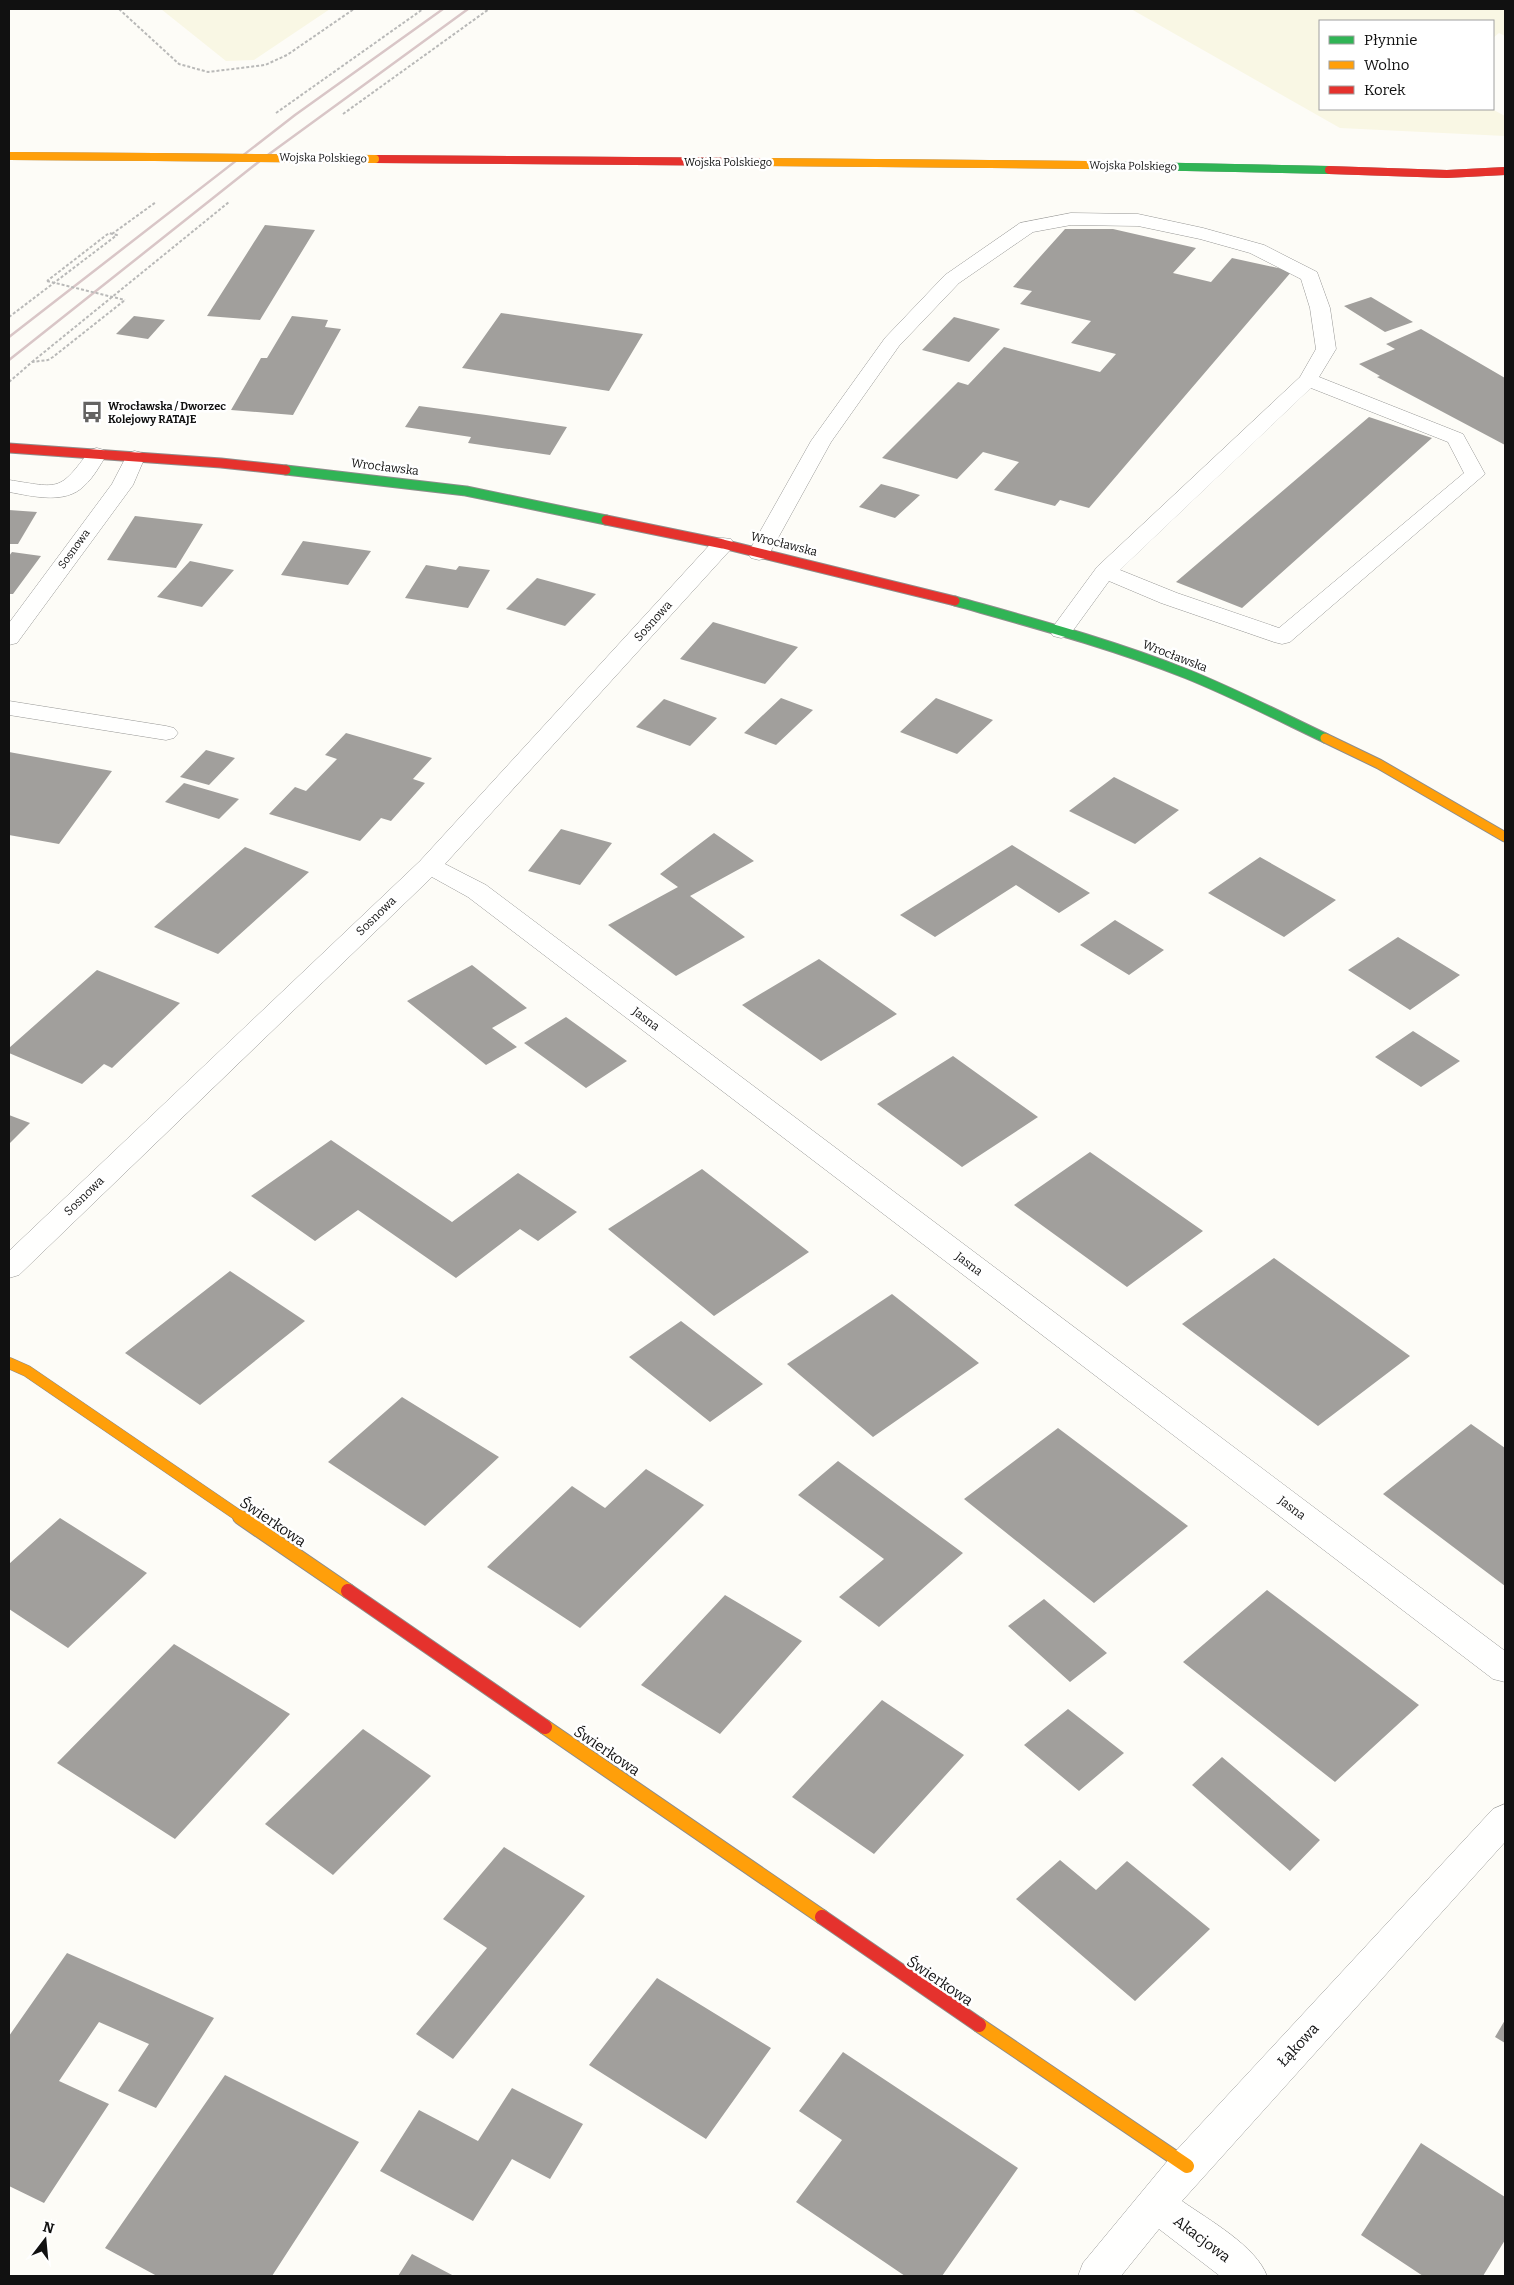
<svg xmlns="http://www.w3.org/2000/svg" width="1514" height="2285" viewBox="0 0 1514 2285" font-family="Bitter,serif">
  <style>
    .farmland { fill: #f9f7e4 }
    .building { fill: #a19f9c }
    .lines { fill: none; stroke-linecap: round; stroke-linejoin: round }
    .lane-casing { stroke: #979795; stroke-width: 1 }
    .street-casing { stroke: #979795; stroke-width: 1 }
    .fast-far1-casing { stroke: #8e8d8b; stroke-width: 8 }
    .fast-casing { stroke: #8e8d8b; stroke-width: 11 }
    .slow-far3-casing { stroke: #8e8d8b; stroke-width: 8 }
    .slow-far2-casing { stroke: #8e8d8b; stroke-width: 11 }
    .slow-far1-casing { stroke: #8e8d8b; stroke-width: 12 }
    .slow-casing { stroke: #8e8d8b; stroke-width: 16 }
    .jam-far2-casing { stroke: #8e8d8b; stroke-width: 8 }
    .jam-far1-casing { stroke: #8e8d8b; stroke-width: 11 }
    .jam-casing { stroke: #8e8d8b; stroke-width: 16 }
    .path { stroke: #b9b9b8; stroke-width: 2; stroke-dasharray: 3 2; stroke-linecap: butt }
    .lane { fill: #fffffe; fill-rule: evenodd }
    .street { fill: #fffffe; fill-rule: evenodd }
    .fast-far1 { stroke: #30b455; stroke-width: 8 }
    .fast { stroke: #30b455; stroke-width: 9 }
    .slow-far3 { stroke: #ff9f0a; stroke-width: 8 }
    .slow-far2 { stroke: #ff9f0a; stroke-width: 9 }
    .slow-far1 { stroke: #ff9f0a; stroke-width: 11 }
    .slow { stroke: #ff9f0a; stroke-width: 14 }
    .jam-far2 { stroke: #e5322d; stroke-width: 8 }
    .jam-far1 { stroke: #e5322d; stroke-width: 9 }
    .jam { stroke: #e5322d; stroke-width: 14 }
    .rail { stroke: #d9c6c7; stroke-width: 2.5 }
    .slow-bridge-casing { stroke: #8e8d8b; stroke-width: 8; stroke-linecap: butt }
    .path-bridge { stroke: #b9b9b8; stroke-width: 2; stroke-dasharray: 3 2; stroke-linecap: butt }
    .slow-bridge { stroke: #ff9f0a; stroke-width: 8 }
    .labels { text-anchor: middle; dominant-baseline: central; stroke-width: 5; stroke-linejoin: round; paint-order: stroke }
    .far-street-label { font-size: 11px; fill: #111; stroke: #fff }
    .far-poi-label { font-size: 11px; font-weight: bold; fill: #111; stroke: #fff; text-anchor: start }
    .street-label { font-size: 12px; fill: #111; stroke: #fff }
    .near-street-label { font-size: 15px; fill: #111; stroke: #fff }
  </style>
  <rect width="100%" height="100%" fill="#fdfcf7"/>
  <!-- farmland -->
  <path class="farmland" d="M 161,9 L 330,9 L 254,60 L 226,61 Z
    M 1131,9 L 1505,9 L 1505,36 L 1499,33 L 1493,38 L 1493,21 L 1320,21 L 1320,109 L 1492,109 L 1505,116 L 1505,136 L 1340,128 Z"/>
  <!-- building -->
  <path class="building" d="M 265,225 L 315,230 L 260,320 L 207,316 Z
    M 1065,229 L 1113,229 L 1196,248 L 1173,273 L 1211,282 L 1232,258 L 1292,271 L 1089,508 L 1060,500 L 1055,506 L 994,490 L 1019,462 L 983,452 L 957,479 L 882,458 L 958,382 L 968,385 L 1004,347 L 1100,372 L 1116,354 L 1071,343 L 1091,321 L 1020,304 L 1032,291 L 1013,287 Z
    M 1371,297 L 1413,322 L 1385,332 L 1344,306 Z
    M 501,313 L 643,334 L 609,391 L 462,368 Z
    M 134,316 L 165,320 L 148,339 L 116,334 Z
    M 292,316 L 328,320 L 325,327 L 341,329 L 293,415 L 231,410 L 261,358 L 267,358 Z
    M 954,317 L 1000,329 L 969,362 L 922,350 Z
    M 1421,329 L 1505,378 L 1505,445 L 1377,377 L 1380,376 L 1359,364 L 1395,349 L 1386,344 Z
    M 419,406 L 486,415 L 567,427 L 550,455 L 468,443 L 471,437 L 405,427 Z
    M 1369,417 L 1432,438 L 1242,608 L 1176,582 Z
    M 881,484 L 900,489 L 920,495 L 895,518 L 859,507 Z
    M 9,510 L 37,512 L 18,544 L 9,544 Z
    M 135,516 L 203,524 L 176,568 L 107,560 Z
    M 303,541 L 371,551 L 348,585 L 281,575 Z
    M 12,552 L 41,556 L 13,594 L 9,594 L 9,556 Z
    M 190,561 L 234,570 L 202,607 L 157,597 Z
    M 426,565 L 456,570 L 459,566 L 490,570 L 468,608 L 405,598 Z
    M 537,578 L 596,594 L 565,626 L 506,609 Z
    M 713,622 L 798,647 L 765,684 L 680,659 Z
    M 781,698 L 813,710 L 776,745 L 744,733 Z
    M 936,698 L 993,720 L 957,754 L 900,732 Z
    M 664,699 L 717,718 L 690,746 L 636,727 Z
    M 346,733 L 432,758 L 413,779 L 425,783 L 391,821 L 381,818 L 360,841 L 269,814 L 295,787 L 306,791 L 337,759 L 325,755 Z
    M 206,750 L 235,758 L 209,785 L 180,777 Z
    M 9,752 L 112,771 L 59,844 L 9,835 Z
    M 1114,777 L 1179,810 L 1135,844 L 1069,811 Z
    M 184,783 L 239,799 L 219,819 L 165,802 Z
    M 561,829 L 612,843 L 580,885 L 528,871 Z
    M 714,833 L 754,861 L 690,896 L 745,937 L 676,976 L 608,925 L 678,887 L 660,874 Z
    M 1012,845 L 1090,893 L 1059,913 L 1016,885 L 935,937 L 900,915 Z
    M 245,847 L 309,872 L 218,954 L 154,927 Z
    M 1260,857 L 1336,900 L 1284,937 L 1208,893 Z
    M 1115,920 L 1164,950 L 1129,975 L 1080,945 Z
    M 1398,937 L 1460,975 L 1410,1010 L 1348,970 Z
    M 819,959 L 897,1014 L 821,1061 L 742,1005 Z
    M 472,965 L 527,1008 L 492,1028 L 517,1047 L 486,1065 L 407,1001 Z
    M 97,970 L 180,1003 L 112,1068 L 104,1064 L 82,1084 L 9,1053 L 9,1048 Z
    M 566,1017 L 627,1061 L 586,1088 L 524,1043 Z
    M 1413,1031 L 1460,1061 L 1421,1087 L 1375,1057 Z
    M 953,1056 L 1038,1117 L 962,1167 L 877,1104 Z
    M 9,1115 L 30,1123 L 9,1144 Z
    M 331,1140 L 452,1222 L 518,1173 L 577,1212 L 538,1241 L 520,1229 L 456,1278 L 358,1210 L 315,1241 L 251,1196 Z
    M 1090,1152 L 1203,1231 L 1127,1287 L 1014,1205 Z
    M 702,1169 L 809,1252 L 714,1316 L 608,1229 Z
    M 1274,1258 L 1410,1356 L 1318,1426 L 1182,1324 Z
    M 230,1271 L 305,1321 L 200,1405 L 125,1353 Z
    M 892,1294 L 979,1363 L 873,1437 L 787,1364 Z
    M 681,1321 L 763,1384 L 710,1422 L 629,1357 Z
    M 402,1397 L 499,1457 L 425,1526 L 328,1462 Z
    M 1471,1424 L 1505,1448 L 1505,1586 L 1383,1494 Z
    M 1058,1428 L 1188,1526 L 1094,1603 L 964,1499 Z
    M 838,1461 L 963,1553 L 879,1627 L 839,1597 L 884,1559 L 798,1495 Z
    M 646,1469 L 704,1505 L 580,1628 L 487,1567 L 572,1486 L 605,1508 Z
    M 60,1518 L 147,1573 L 68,1648 L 9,1609 L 9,1564 Z
    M 1267,1590 L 1419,1705 L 1335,1782 L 1183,1662 Z
    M 725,1595 L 802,1641 L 720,1734 L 641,1685 Z
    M 1044,1599 L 1107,1653 L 1070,1682 L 1008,1626 Z
    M 174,1644 L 290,1714 L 175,1839 L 57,1763 Z
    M 882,1700 L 964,1755 L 874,1854 L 792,1797 Z
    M 1068,1709 L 1124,1753 L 1079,1791 L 1024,1745 Z
    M 363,1729 L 431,1776 L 333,1875 L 265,1824 Z
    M 1222,1757 L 1320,1840 L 1290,1871 L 1192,1785 Z
    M 504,1847 L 585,1896 L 453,2059 L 416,2034 L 487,1948 L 443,1919 Z
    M 1060,1860 L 1096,1890 L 1127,1861 L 1210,1929 L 1135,2001 L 1016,1899 Z
    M 67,1953 L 214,2018 L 156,2108 L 118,2091 L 149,2044 L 99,2022 L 59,2081 L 109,2104 L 44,2203 L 9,2186 L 9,2036 Z
    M 657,1978 L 771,2048 L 706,2139 L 589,2065 Z
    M 1505,2020 L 1505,2043 L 1495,2037 Z
    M 843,2052 L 1018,2168 L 942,2276 L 905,2276 L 796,2202 L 842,2140 L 799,2111 Z
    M 225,2075 L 359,2142 L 272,2276 L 157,2276 L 105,2248 Z
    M 512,2088 L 583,2124 L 550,2179 L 512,2159 L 473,2221 L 380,2171 L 419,2110 L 478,2141 Z
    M 1421,2143 L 1505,2197 L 1505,2240 L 1483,2276 L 1423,2276 L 1361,2235 Z
    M 412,2254 L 454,2276 L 398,2276 Z"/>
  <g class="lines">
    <!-- lane casing -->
    <g class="lane-casing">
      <path id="lane" d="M 1071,213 L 1138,214 L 1203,228 L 1264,245 L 1317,272 L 1330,308 L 1336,349 L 1319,377 L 1463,434 L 1485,474 L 1290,642 L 1282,644 L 1274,642 L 1161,603 L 1109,581 L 1069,636 L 1061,638 L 1053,636 L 1050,631 L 1097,567 L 1300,377 L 1316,349 L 1310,308 L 1301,279 L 1250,253 L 1200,239 L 1138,226 L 1071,225 L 1033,232 L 959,283 L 899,346 L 831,442 L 767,558 L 759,560 L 751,558 L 748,553 L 811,441 L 885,338 L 945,275 L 1020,223 ZM 1311,388 L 1448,442 L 1464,473 L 1279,628 L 1177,593 L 1120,570 Z
        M 97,448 L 104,450 L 107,454 C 100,465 94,477 84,486 C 65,505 32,496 9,492 L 9,480 C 60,488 59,492 90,450 Z"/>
    </g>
    <!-- street casing -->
    <g class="street-casing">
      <path id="street" d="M 135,451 L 142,453 L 145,457 L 133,485 L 17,643 L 9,645 L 9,623 L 112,484 L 128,453 Z
        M 723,538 L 731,539 L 734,544 L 731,549 L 445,864 L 486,885 L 1505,1651 L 1505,1682 L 1493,1679 L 468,897 L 432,877 L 19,1275 L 9,1278 L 9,1251 L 420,861 L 715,539 Z
        M 9,701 L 166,726 L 174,728 L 178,733 L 174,738 L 166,740 L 9,715 Z
        M 1505,1804 L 1505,1842 L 1182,2201 C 1209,2220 1256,2246 1267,2276 L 1220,2276 L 1159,2229 L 1121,2276 L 1078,2276 L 1083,2263 L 1174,2153 L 1493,1809 Z"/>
    </g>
    <!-- fast-far1 casing -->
    <g class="fast-far1-casing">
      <path id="fast-far1" d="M 1087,165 L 1329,170"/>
    </g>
    <!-- fast casing -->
    <g class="fast-casing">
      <path id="fast" d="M 286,470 L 466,491 L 606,520
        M 955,601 C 1033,623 1112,644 1187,674 C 1234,693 1279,716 1325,738"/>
    </g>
    <!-- slow-far3 casing -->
    <g class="slow-far3-casing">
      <path id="slow-far3" d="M 9,156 L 154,157
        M 761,162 L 1087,165"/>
    </g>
    <!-- slow-far2 casing -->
    <g class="slow-far2-casing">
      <path id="slow-far2" d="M 1325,738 L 1379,764 L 1505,837"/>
    </g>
    <!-- slow-far1 casing -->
    <g class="slow-far1-casing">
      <path id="slow-far1" d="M 9,1363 L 27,1371 L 242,1518"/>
    </g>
    <!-- slow casing -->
    <g class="slow-casing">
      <path id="slow" d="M 240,1517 L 348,1591
        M 545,1727 L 822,1917
        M 979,2025 L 1187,2166"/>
    </g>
    <!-- jam-far2 casing -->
    <g class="jam-far2-casing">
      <path id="jam-far2" d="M 375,159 L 761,162
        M 1329,170 L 1447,174 L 1505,171"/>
    </g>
    <!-- jam-far1 casing -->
    <g class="jam-far1-casing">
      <path id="jam-far1" d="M 9,448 L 221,463 L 286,470
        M 606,520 L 723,544 L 955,601"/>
    </g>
    <!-- jam casing -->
    <g class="jam-casing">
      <path id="jam" d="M 348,1591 L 545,1727
        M 822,1917 L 979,2025"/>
    </g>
    <!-- path -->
    <path class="path" d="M 119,9 L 179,64 L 208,72 L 265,65 L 287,55 L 354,9
      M 276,113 L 423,9
      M 343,114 L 489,9
      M 112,234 L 156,202
      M 9,317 L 117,235 L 109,233 L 47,281
      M 32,362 L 229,202
      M 9,382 L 32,362 L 48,360 L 53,357 L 125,300"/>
    <!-- lane -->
    <use href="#lane" class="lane"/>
    <!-- street -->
    <use href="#street" class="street"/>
    <!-- fast-far1 -->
    <use href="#fast-far1" class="fast-far1"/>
    <!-- fast -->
    <use href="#fast" class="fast"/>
    <!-- slow-far3 -->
    <use href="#slow-far3" class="slow-far3"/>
    <!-- slow-far2 -->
    <use href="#slow-far2" class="slow-far2"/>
    <!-- slow-far1 -->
    <use href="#slow-far1" class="slow-far1"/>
    <!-- slow -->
    <use href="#slow" class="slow"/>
    <!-- jam-far2 -->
    <use href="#jam-far2" class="jam-far2"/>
    <!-- jam-far1 -->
    <use href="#jam-far1" class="jam-far1"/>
    <!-- jam -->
    <use href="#jam" class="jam"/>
    <!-- rail -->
    <path class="rail" d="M 9,337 L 295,115 L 443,9
      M 9,360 L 261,160 L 468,9"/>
    <!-- slow-bridge casing -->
    <g class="slow-bridge-casing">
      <path id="slow-bridge" d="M 154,157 L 375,159"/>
    </g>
    <!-- path-bridge -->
    <path class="path-bridge" d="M 47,281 L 125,300"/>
    <!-- slow-bridge -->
    <use href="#slow-bridge" class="slow-bridge"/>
  </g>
  <!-- icons -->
  <defs>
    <g id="bus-bare" transform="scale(1.725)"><path d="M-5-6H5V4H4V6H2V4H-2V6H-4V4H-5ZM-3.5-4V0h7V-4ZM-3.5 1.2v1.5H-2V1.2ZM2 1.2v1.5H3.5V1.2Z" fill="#646362" stroke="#fff" stroke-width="2.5" paint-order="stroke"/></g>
  </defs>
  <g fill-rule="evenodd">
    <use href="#bus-bare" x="92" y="412"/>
  </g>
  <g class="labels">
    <!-- far-street labels -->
    <g class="far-street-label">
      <text transform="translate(323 158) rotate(1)">Wojska Polskiego</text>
      <text x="728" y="162">Wojska Polskiego</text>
      <text transform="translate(1133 166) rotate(1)">Wojska Polskiego</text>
      <text transform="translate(74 549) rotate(-54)">Sosnowa</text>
    </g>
    <!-- far-poi labels -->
    <g class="far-poi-label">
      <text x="108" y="406">Wrocławska / Dworzec<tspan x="108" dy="13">Kolejowy RATAJE</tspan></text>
    </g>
    <!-- street labels -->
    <g class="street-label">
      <text transform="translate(385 467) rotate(7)">Wrocławska</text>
      <text transform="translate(784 544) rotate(14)">Wrocławska</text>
      <text transform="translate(653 621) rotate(-48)">Sosnowa</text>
      <text transform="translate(1175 656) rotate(21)">Wrocławska</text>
      <text transform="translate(376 916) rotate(-44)">Sosnowa</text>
      <text transform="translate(646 1019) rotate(37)">Jasna</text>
      <text transform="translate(84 1196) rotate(-44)">Sosnowa</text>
      <text transform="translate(969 1264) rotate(37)">Jasna</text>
      <text transform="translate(1292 1508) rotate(37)">Jasna</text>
    </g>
    <!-- near-street labels -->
    <g class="near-street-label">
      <text transform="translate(273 1522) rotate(34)">Świerkowa</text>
      <text transform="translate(607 1751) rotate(34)">Świerkowa</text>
      <text transform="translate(940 1981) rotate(34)">Świerkowa</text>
      <text transform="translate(1298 2045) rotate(-47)">Łąkowa</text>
      <text transform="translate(1202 2239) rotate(37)">Akacjowa</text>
    </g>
  </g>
  <!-- border -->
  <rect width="1514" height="2285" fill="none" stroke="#111111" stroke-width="20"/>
  <!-- legend -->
  <rect x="1319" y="20" width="175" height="90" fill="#ffffff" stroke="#a0a0a0"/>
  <rect x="1329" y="36" width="25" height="8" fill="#30b455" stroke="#a0a0a0"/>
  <text x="1364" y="45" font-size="15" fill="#111111">Płynnie</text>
  <rect x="1329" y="61" width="25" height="8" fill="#ff9f0a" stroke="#a0a0a0"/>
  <text x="1364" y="70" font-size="15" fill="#111111">Wolno</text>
  <rect x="1329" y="86" width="25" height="8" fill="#e5322d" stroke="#a0a0a0"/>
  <text x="1364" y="95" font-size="15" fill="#111111">Korek</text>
  <!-- north arrow -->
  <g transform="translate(45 2240) rotate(16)" stroke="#ffffff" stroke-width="4" paint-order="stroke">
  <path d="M0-4L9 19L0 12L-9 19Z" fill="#111111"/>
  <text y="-8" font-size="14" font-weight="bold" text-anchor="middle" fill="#111111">N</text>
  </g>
</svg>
